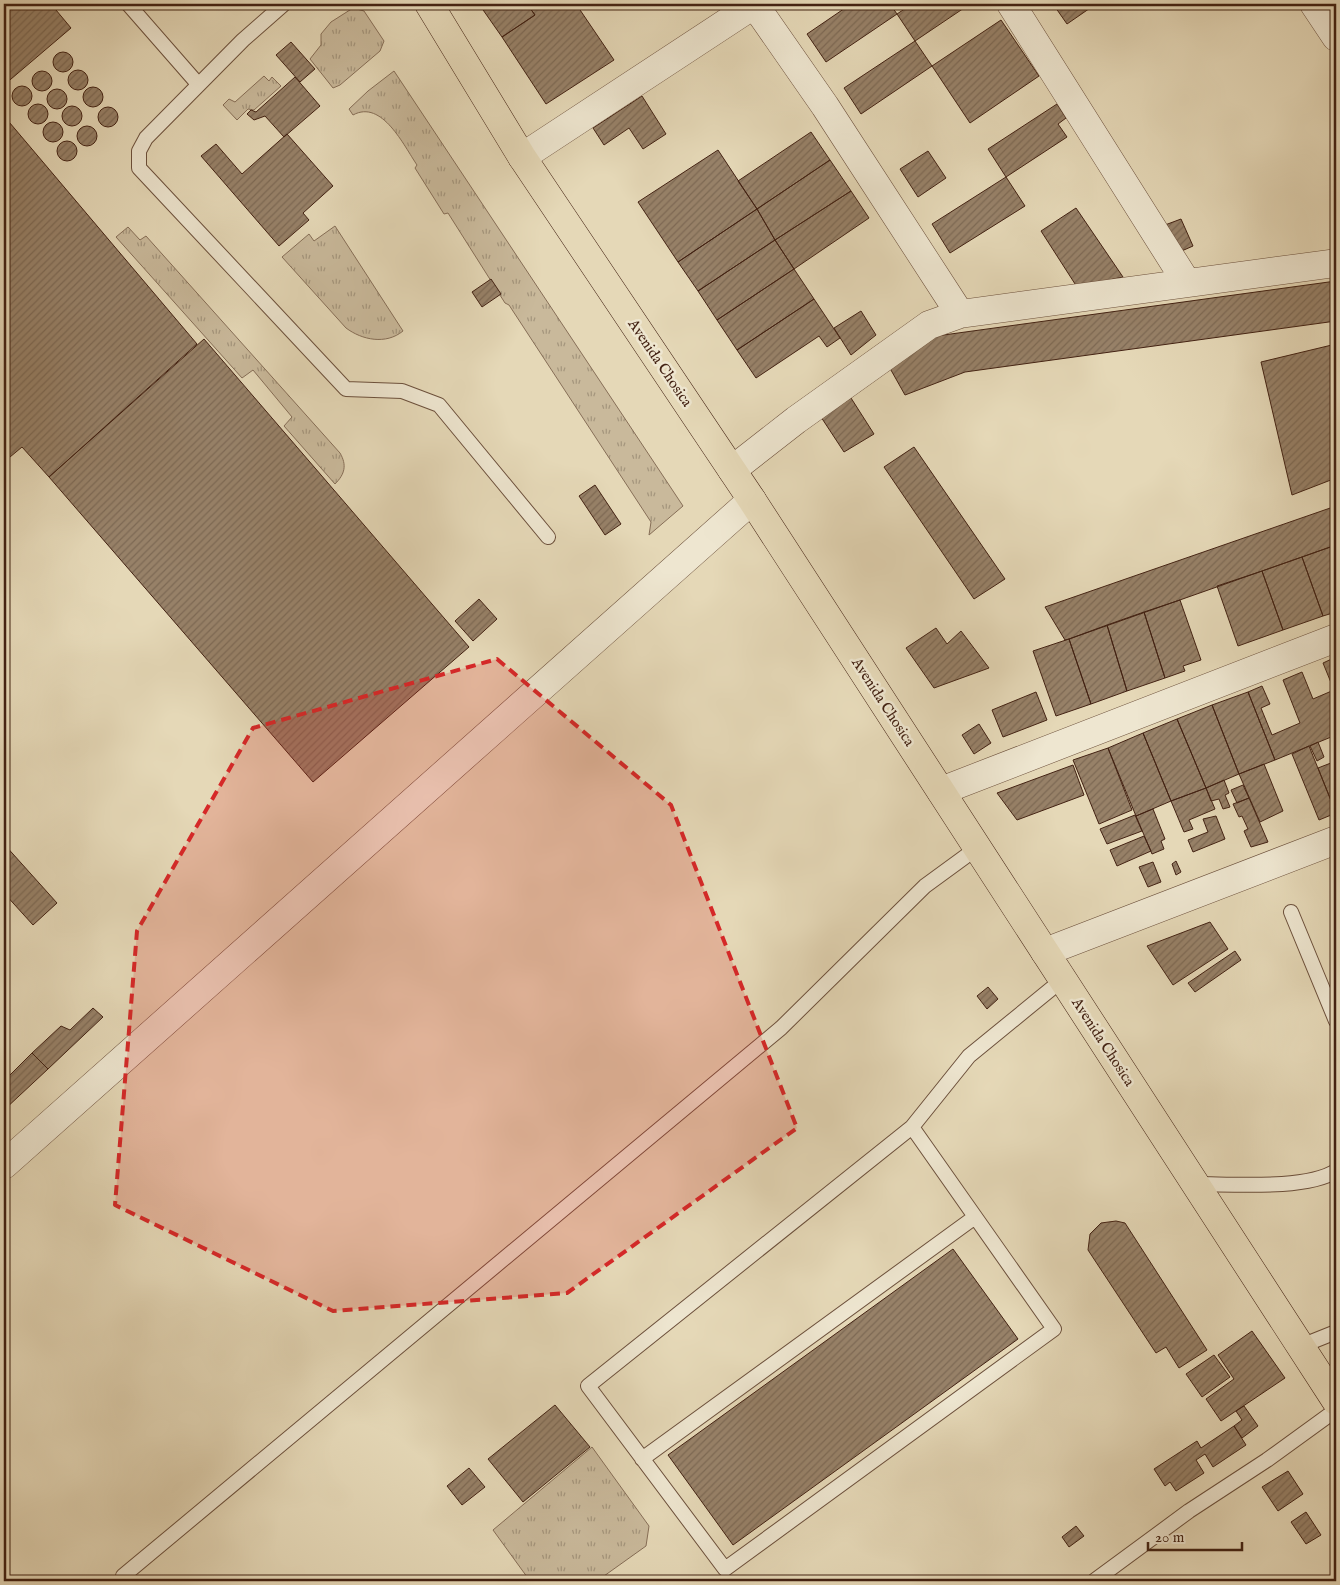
<svg xmlns="http://www.w3.org/2000/svg" width="1340" height="1585" viewBox="0 0 1340 1585" font-family="'IM FELL English',serif">
  <style>
    .grass { fill: url(#grass-tufts); stroke: #866e57 }
    .building { fill: url(#building-hatch); stroke: #432213 }
    .lines { fill: none; stroke-linecap: round; stroke-linejoin: round }
    .service-casing { stroke: #6c503c; stroke-width: 16 }
    .minor-casing { stroke: #6c503c; stroke-width: 29 }
    .primary-casing { stroke: #432213; stroke-width: 29 }
    .service { stroke: #eee6d0; stroke-width: 14 }
    .minor { stroke: #eee6d0; stroke-width: 28 }
    .primary { stroke: #e5d8b7; stroke-width: 28 }
    .marked { fill: #d62828; fill-opacity: 0.2; stroke: #d62828; stroke-width: 4; stroke-dasharray: 10 6; stroke-linejoin: round }
    .labels { text-anchor: middle; dominant-baseline: central; stroke-width: 5; stroke-linejoin: round; paint-order: stroke }
    .street-label { font-size: 15px; fill: #432213; stroke: #eee6d0 }
  </style>
  <defs>
    <pattern id="grass-tufts" width="24" height="20" patternUnits="userSpaceOnUse" patternTransform="scale(1.25)"><rect width="24" height="20" fill="#c9b99b"/><path d="M3 7l-1-3M5 7V3M7 7l1-3M15 17l-1-3M17 17v-4M19 17l1-3" fill="none" stroke="#a5967d"/></pattern>
    <pattern id="building-hatch" width="6" height="6" patternUnits="userSpaceOnUse" patternTransform="scale(1.25)"><rect width="6" height="6" fill="#978168"/><path d="M-1 1l2-2M0 6l6-6M5 7l2-2" fill="none" stroke="#7d6954"/></pattern>
  </defs>
  <rect width="100%" height="100%" fill="#e5d8b7"/>
  <filter id="stains"><feTurbulence type="fractalNoise" baseFrequency=".004" numOctaves="4"/><feColorMatrix values="0 0 0 0 .2 0 0 0 0 .09 0 0 0 0 .02 0 0 0 .5 -.17"/></filter>
  <radialGradient id="worn" r=".72"><stop offset=".6" stop-color="#630" stop-opacity="0"/><stop offset="1" stop-color="#630" stop-opacity=".3"/></radialGradient>
  <!-- grass -->
  <path class="grass" d="M 353,8 L 364,11 L 384,41 L 380,51 L 340,85 L 333,88 L 310,59 L 321,45 L 321,34 L 331,22 Z
    M 394,71 L 683,506 L 649,535 L 651,522 L 509,305 L 505,303 L 448,213 L 444,214 L 415,168 L 417,165 C 404,146 382,99 353,115 L 349,109 L 368,91 Z
    M 264,76 L 269,81 L 272,77 L 281,86 L 254,110 L 248,109 L 237,120 L 223,105 L 229,99 L 235,102 Z
    M 335,226 L 403,331 C 386,345 362,340 346,328 L 282,257 L 309,234 L 314,241 Z
    M 128,227 L 140,240 L 146,236 L 340,453 C 347,465 345,474 335,484 L 284,426 L 292,417 L 253,370 L 242,378 L 116,237 Z
    M 592,1447 L 649,1526 L 646,1546 L 597,1581 L 530,1581 L 493,1530 Z"/>
  <!-- building -->
  <path class="building" d="M 4,4 L 51,4 L 71,28 L 4,85 Z
    M 487,4 L 527,4 L 535,15 L 502,37 L 481,7 Z
    M 527,4 L 576,4 L 614,60 L 546,104 L 502,37 L 535,15 Z
    M 851,4 L 890,4 L 897,14 L 826,62 L 807,34 Z
    M 912,4 L 970,4 L 915,41 L 897,14 Z
    M 1053,4 L 1096,4 L 1067,24 Z
    M 1001,20 L 1039,76 L 970,123 L 932,66 Z
    M 915,41 L 932,66 L 861,114 L 844,88 Z
    M 291,42 L 315,69 L 300,82 L 276,55 Z
    M53 62a10 10 0 1 1 20 0a10 10 0 1 1-20 0Z
    M68 80a10 10 0 1 1 20 0a10 10 0 1 1-20 0Z
    M32 81a10 10 0 1 1 20 0a10 10 0 1 1-20 0Z
    M 295,77 L 320,106 L 284,137 L 265,116 L 254,120 L 247,114 L 251,110 L 256,112 Z
    M12 96a10 10 0 1 1 20 0a10 10 0 1 1-20 0Z
    M83 97a10 10 0 1 1 20 0a10 10 0 1 1-20 0Z
    M47 99a10 10 0 1 1 20 0a10 10 0 1 1-20 0Z
    M 642,96 L 666,134 L 643,149 L 629,128 L 604,145 L 593,128 Z
    M 1057,104 L 1066,118 L 1058,124 L 1067,137 L 1006,177 L 988,149 Z
    M28 114a10 10 0 1 1 20 0a10 10 0 1 1-20 0Z
    M62 116a10 10 0 1 1 20 0a10 10 0 1 1-20 0Z
    M98 117a10 10 0 1 1 20 0a10 10 0 1 1-20 0Z
    M 4,116 L 197,344 L 49,477 L 22,447 L 4,462 Z
    M43 132a10 10 0 1 1 20 0a10 10 0 1 1-20 0Z
    M77 136a10 10 0 1 1 20 0a10 10 0 1 1-20 0Z
    M 811,132 L 830,160 L 757,209 L 738,181 Z
    M 287,134 L 333,186 L 303,213 L 309,220 L 279,246 L 201,156 L 216,144 L 242,174 Z
    M57 151a10 10 0 1 1 20 0a10 10 0 1 1-20 0Z
    M 718,150 L 757,209 L 678,262 L 638,202 Z
    M 928,151 L 946,178 L 918,197 L 900,169 Z
    M 830,160 L 851,191 L 775,240 L 757,209 Z
    M 1006,177 L 1025,206 L 950,253 L 932,224 Z
    M 851,191 L 869,218 L 794,269 L 775,240 Z
    M 1076,208 L 1123,277 L 1077,287 L 1041,231 Z
    M 757,209 L 775,240 L 698,291 L 678,262 Z
    M 1181,219 L 1193,246 L 1177,253 L 1165,225 Z
    M 775,240 L 794,269 L 717,320 L 698,291 Z
    M 794,269 L 814,299 L 737,350 L 717,320 Z
    M 491,279 L 501,294 L 482,307 L 472,292 Z
    M 1336,281 L 1336,321 L 965,372 L 905,395 L 887,363 L 929,337 Z
    M 814,299 L 840,338 L 827,347 L 819,336 L 756,378 L 737,350 Z
    M 861,311 L 876,335 L 851,355 L 834,328 Z
    M 204,339 L 469,647 L 313,782 L 49,477 Z
    M 1336,344 L 1336,478 L 1292,495 L 1261,362 Z
    M 851,398 L 874,434 L 844,452 L 821,417 Z
    M 914,447 L 1005,579 L 974,599 L 884,467 Z
    M 595,485 L 621,524 L 605,535 L 579,496 Z
    M 1336,506 L 1336,545 L 1069,639 L 1065,640 L 1045,607 Z
    M 1336,545 L 1336,612 L 1323,616 L 1302,557 Z
    M 1302,557 L 1323,616 L 1283,630 L 1262,571 Z
    M 1262,571 L 1283,630 L 1238,646 L 1217,586 Z
    M 479,599 L 497,619 L 473,641 L 455,621 Z
    M 1180,600 L 1201,660 L 1183,666 L 1185,671 L 1165,678 L 1144,612 Z
    M 1144,612 L 1165,678 L 1127,691 L 1107,625 Z
    M 1107,625 L 1127,691 L 1091,704 L 1069,639 Z
    M 936,628 L 947,644 L 961,631 L 989,668 L 934,688 L 906,648 Z
    M 1069,639 L 1091,704 L 1056,716 L 1033,651 Z
    M 1336,657 L 1336,735 L 1275,760 L 1248,692 L 1262,686 L 1270,704 L 1261,708 L 1272,735 L 1300,723 L 1283,680 L 1302,672 L 1313,699 L 1334,690 L 1323,663 Z
    M 1036,692 L 1047,720 L 1003,737 L 992,710 Z
    M 1248,692 L 1275,760 L 1239,774 L 1212,705 Z
    M 1212,705 L 1239,774 L 1206,788 L 1177,719 Z
    M 1177,719 L 1206,788 L 1171,801 L 1143,733 Z
    M 979,724 L 991,743 L 974,754 L 962,735 Z
    M 1143,733 L 1171,801 L 1136,816 L 1108,748 Z
    M 1318,742 L 1324,757 L 1317,761 L 1310,746 Z
    M 1309,746 L 1336,813 L 1319,820 L 1292,754 Z
    M 1108,748 L 1132,810 L 1099,824 L 1073,760 Z
    M 1336,761 L 1336,813 L 1318,768 Z
    M 1264,764 L 1283,811 L 1260,822 L 1239,774 Z
    M 1073,765 L 1084,795 L 1017,820 L 997,793 Z
    M 1224,780 L 1229,793 L 1225,795 L 1230,807 L 1223,809 L 1219,799 L 1211,801 L 1206,788 Z
    M 1243,785 L 1249,798 L 1237,803 L 1231,790 Z
    M 1206,788 L 1215,809 L 1189,820 L 1193,829 L 1184,832 L 1171,801 Z
    M 1249,798 L 1268,842 L 1251,847 L 1244,831 L 1248,829 L 1242,816 L 1239,817 L 1233,804 Z
    M 1153,809 L 1165,839 L 1161,841 L 1164,849 L 1152,854 L 1136,816 Z
    M 1135,815 L 1142,831 L 1107,844 L 1100,829 Z
    M 1216,816 L 1225,839 L 1193,852 L 1188,840 L 1208,832 L 1203,819 Z
    M 1144,836 L 1151,851 L 1117,866 L 1110,850 Z
    M 4,844 L 57,903 L 33,925 L 4,893 Z
    M 1176,861 L 1181,872 L 1176,875 L 1172,864 Z
    M 1153,862 L 1161,882 L 1148,887 L 1139,867 Z
    M 1210,922 L 1228,949 L 1173,985 L 1147,946 Z
    M 1235,951 L 1241,960 L 1195,992 L 1188,983 Z
    M 988,987 L 998,999 L 987,1009 L 977,996 Z
    M 93,1008 L 103,1017 L 48,1069 L 32,1053 L 61,1026 L 70,1030 Z
    M 32,1053 L 48,1069 L 4,1110 L 4,1081 Z
    M 1116,1221 L 1125,1223 L 1207,1350 L 1179,1368 L 1166,1347 L 1156,1353 L 1088,1250 L 1090,1234 L 1101,1223 Z
    M 953,1249 L 1018,1339 L 733,1545 L 668,1455 Z
    M 1252,1331 L 1285,1378 L 1221,1421 L 1206,1399 L 1234,1379 L 1218,1355 Z
    M 1214,1355 L 1230,1377 L 1202,1397 L 1186,1374 Z
    M 555,1405 L 590,1447 L 523,1502 L 488,1459 Z
    M 1244,1406 L 1258,1426 L 1242,1438 L 1234,1426 L 1242,1420 L 1236,1411 Z
    M 1234,1426 L 1246,1445 L 1213,1467 L 1205,1454 L 1196,1460 L 1204,1473 L 1176,1491 L 1170,1482 L 1165,1486 L 1154,1469 L 1197,1441 L 1201,1448 Z
    M 469,1468 L 485,1487 L 462,1505 L 447,1486 Z
    M 1288,1471 L 1303,1494 L 1278,1511 L 1262,1487 Z
    M 1306,1512 L 1321,1535 L 1306,1544 L 1291,1522 Z
    M 1076,1526 L 1084,1536 L 1069,1547 L 1062,1537 Z"/>
  <g class="lines">
    <!-- service casing -->
    <g class="service-casing">
      <path id="service" d="M 128,4 L 198,84
        M 284,4 L 243,40 L 146,138 L 139,151 L 139,168 L 346,389 L 402,391 L 439,405 L 548,537
        M 1291,912 L 1336,1021
        M 912,1127 L 1054,1329 L 725,1569 L 588,1386 L 912,1127 L 969,1056 L 1062,980
        M 1196,1184 C 1232,1184 1306,1190 1336,1171
        M 1301,1346 L 1336,1332
        M 642,1459 L 975,1217
        M 123,1576 L 781,1028 L 925,886 L 977,848
        M 1094,1581 L 1189,1511 L 1267,1460 L 1336,1410"/>
    </g>
    <!-- minor casing -->
    <g class="minor-casing">
      <path id="minor" d="M 754,4 L 825,106 L 960,314
        M 1011,4 L 1187,283
        M 1314,4 L 1336,37
        M 522,157 L 755,4
        M 732,470 L 796,420 L 929,325 L 960,314 L 1336,263
        M 941,791 L 1336,638
        M 1045,952 L 1336,840
        M 4,1165 L 752,500"/>
    </g>
    <!-- primary casing -->
    <g class="primary-casing">
      <path id="primary" d="M 429,4 L 522,157 L 752,500 L 1336,1401"/>
    </g>
    <!-- service -->
    <use href="#service" class="service"/>
    <!-- minor -->
    <use href="#minor" class="minor"/>
    <!-- primary -->
    <use href="#primary" class="primary"/>
  </g>
  <!-- marked area -->
  <path class="marked" d="M 497,659 L 671,805 L 797,1128 L 567,1293 L 333,1311 L 115,1205 L 137,931 L 253,728 Z"/>
  <g class="labels">
    <!-- street labels -->
    <g class="street-label">
      <text transform="translate(660 363) rotate(56)">Avenida Chosica</text>
      <text transform="translate(883 702) rotate(57)">Avenida Chosica</text>
      <text transform="translate(1103 1042) rotate(57)">Avenida Chosica</text>
    </g>
  </g>
  <!-- margin -->
  <rect width="1340" height="1585" fill="none" stroke="#e5d8b7" stroke-width="20"/>
  <rect x="5" y="5" width="1330" height="1575" fill="none" stroke="#432213" stroke-width="2.5"/>
  <rect x="10" y="10" width="1320" height="1565" fill="none" stroke="#432213"/>
  <!-- scale -->
  <path d="M1148 1542v8h94v-8" fill="none" stroke="#432213" stroke-width="2.5"/>
  <text x="1155" y="1542" font-size="15" fill="#432213" stroke="#eee6d0" stroke-width="4" paint-order="stroke">20 m</text>
  <rect width="100%" height="100%" filter="url(#stains)"/>
  <rect width="100%" height="100%" fill="url(#worn)"/>
</svg>
